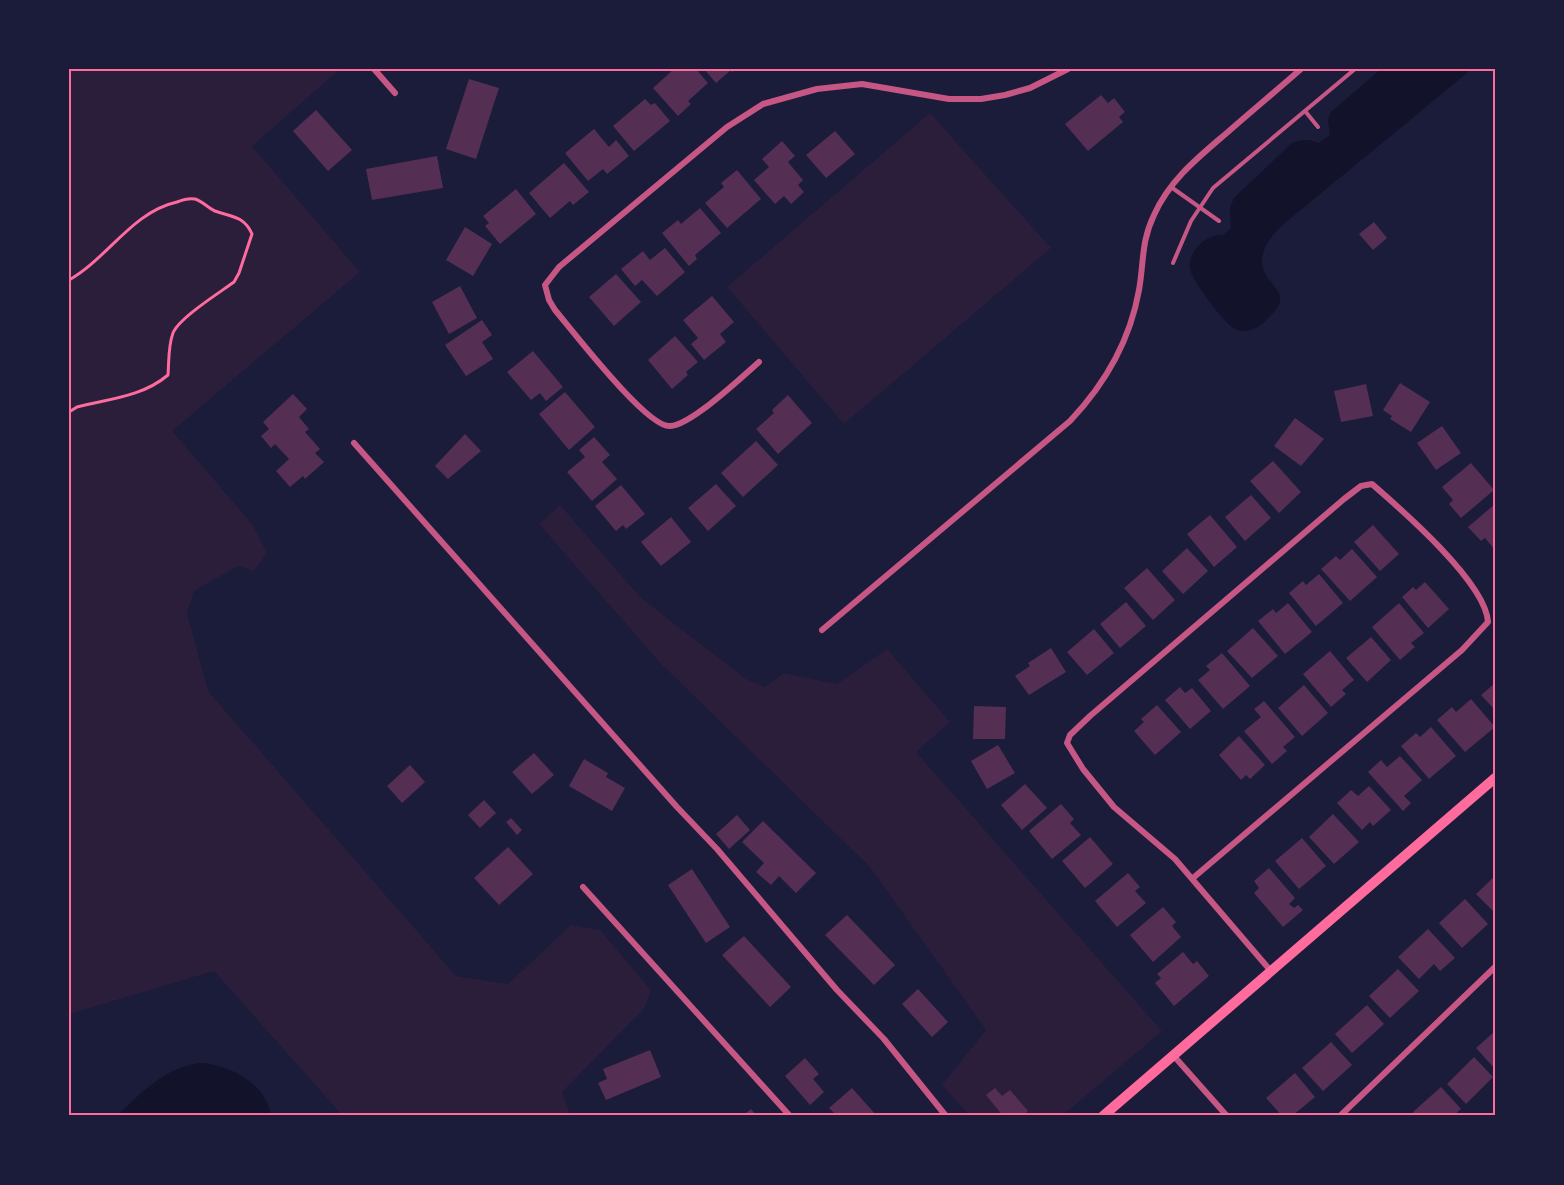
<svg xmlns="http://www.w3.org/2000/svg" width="1564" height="1185" viewBox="0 0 1564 1185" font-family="Poppins,sans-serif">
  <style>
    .green { fill: #2a1e3b }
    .water { fill: #12122b }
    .building { fill: #542f53 }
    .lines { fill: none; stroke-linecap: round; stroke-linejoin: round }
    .path { stroke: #ff6b9d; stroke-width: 3 }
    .service { stroke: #c65784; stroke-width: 4 }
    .minor { stroke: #c65784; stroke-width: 6 }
    .secondary { stroke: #ff6b9d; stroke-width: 10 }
    .neatline { fill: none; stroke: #ff6b9d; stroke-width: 2 }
  </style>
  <rect width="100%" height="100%" fill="#1b1b3a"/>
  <!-- green -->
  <path class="green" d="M 69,69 L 340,69 L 252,146 L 360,272 L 172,431 L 252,524 L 267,553 L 254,571 L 238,566 L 194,591 L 187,613 L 208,691 L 456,976 L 508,984 L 571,925 L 600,930 L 651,990 L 644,1009 L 562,1092 L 571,1116 L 343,1116 L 214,971 L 69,1014 Z
    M 930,113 L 1051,248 L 844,424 L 727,287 Z
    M 560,505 L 641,598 L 746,679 L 765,687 L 784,673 L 837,684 L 887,649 L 950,722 L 916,752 L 1162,1031 L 1062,1116 L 970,1116 L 942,1085 L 986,1030 L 870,867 L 661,664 L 539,524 Z"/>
  <!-- water -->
  <path class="water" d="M 1381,69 L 1472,69 L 1280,227 C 1271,237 1261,249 1262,263 C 1264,287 1297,292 1269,317 C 1264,323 1258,328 1251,330 C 1245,332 1239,331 1233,328 C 1223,321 1192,281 1190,269 C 1187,252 1207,233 1224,235 L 1231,228 L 1230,208 L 1234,198 L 1292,143 C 1303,139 1308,139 1319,143 L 1330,135 L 1328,120 L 1331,112 Z
    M 199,1063 C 229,1064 266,1083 271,1116 L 117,1116 C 142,1092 163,1069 199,1063 Z"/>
  <!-- building -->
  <path class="building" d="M 674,69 L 696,69 L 708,83 L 688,101 L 691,104 L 678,116 L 653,88 Z
    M 704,69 L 736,69 L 732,72 L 731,70 L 716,83 Z
    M 469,79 L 499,88 L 476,159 L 446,149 Z
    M 1101,95 L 1108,103 L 1114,98 L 1125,112 L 1119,117 L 1123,122 L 1088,151 L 1065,124 Z
    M 645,99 L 651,105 L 655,103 L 670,121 L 634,151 L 613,126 Z
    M 316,110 L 352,150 L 328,171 L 293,131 Z
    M 594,129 L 609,147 L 616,140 L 629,156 L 607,174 L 603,169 L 588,181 L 565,153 Z
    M 835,131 L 855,154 L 826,178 L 806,155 Z
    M 782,141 L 795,156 L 788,162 L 803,180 L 798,185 L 804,192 L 791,204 L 784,196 L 775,204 L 754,180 L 769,167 L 762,159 Z
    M 437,156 L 443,188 L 372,200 L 366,169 Z
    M 564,163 L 589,192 L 573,205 L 570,201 L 550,218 L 529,193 Z
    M 737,170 L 761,199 L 727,228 L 705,203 L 724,187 L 721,183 Z
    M 516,189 L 536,214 L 500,244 L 485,226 L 489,223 L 483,216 Z
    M 700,208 L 721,233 L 695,255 L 697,259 L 689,266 L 662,233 L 678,220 L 681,224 Z
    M 1374,222 L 1387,238 L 1373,250 L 1359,234 Z
    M 465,227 L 492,244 L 473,276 L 446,260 Z
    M 665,248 L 685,272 L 657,296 L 642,280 L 635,286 L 621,269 L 643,251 L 650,260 Z
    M 616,274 L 641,302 L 614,326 L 589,297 Z
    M 460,286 L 477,318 L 449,334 L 432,302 Z
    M 712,296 L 734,322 L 720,334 L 726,342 L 704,360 L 691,344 L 698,338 L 683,320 Z
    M 482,320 L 492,335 L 482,342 L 493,359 L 466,376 L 445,345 Z
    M 675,336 L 698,362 L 686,372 L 688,375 L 672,389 L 648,360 Z
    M 533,351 L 563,387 L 546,401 L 540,393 L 531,400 L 507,372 Z
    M 1400,383 L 1430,402 L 1411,432 L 1390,419 L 1392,416 L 1383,410 Z
    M 1366,384 L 1373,416 L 1341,422 L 1334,391 Z
    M 565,392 L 595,427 L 569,450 L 539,414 Z
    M 293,394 L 307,409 L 299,417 L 309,429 L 305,432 L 320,449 L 315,453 L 324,462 L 305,479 L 303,476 L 290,487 L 276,471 L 289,459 L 275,444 L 271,448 L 261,436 L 269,429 L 263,422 Z
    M 788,395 L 812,423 L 778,454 L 756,429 L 774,413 L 772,410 Z
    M 1295,418 L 1324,439 L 1301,466 L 1274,446 Z
    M 1442,426 L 1461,453 L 1436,470 L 1417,443 Z
    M 465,434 L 481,451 L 448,479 L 435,466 Z
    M 594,437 L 610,455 L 602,462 L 617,479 L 592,501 L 567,472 L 585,457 L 579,450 Z
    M 756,441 L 778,465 L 743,497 L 721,473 Z
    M 1273,461 L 1301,492 L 1279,513 L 1250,481 Z
    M 1471,463 L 1494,490 L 1461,518 L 1449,504 L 1453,500 L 1442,487 Z
    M 716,484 L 736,506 L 708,531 L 688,508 Z
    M 621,485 L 645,514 L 626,529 L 623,525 L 616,531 L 595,506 Z
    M 1251,495 L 1271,518 L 1245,541 L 1225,517 Z
    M 1495,504 L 1495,550 L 1485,538 L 1481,541 L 1468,527 Z
    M 1210,515 L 1237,547 L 1214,567 L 1187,534 Z
    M 671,517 L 691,542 L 661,566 L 641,542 Z
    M 1373,525 L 1399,554 L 1380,571 L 1354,542 Z
    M 1187,548 L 1208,571 L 1183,594 L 1162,571 Z
    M 1352,549 L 1377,577 L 1350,601 L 1321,569 L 1336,556 L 1340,560 Z
    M 1147,568 L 1175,600 L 1153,620 L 1124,588 Z
    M 1319,574 L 1343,603 L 1316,626 L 1289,593 L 1303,581 L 1306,585 Z
    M 1425,582 L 1449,609 L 1428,628 L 1402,597 L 1413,587 L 1416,590 Z
    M 1126,602 L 1146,626 L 1120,648 L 1100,624 Z
    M 1288,603 L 1312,632 L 1285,654 L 1258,621 L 1273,609 L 1276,613 Z
    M 1399,603 L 1424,633 L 1411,643 L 1415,647 L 1400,660 L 1372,627 Z
    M 1253,628 L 1278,656 L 1252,678 L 1227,651 Z
    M 1094,629 L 1114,653 L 1087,675 L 1067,652 Z
    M 1371,637 L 1391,660 L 1367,682 L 1346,658 Z
    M 1051,648 L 1066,672 L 1029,695 L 1015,676 L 1030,666 L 1028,663 Z
    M 1330,651 L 1354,680 L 1342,690 L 1346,694 L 1331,707 L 1303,674 Z
    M 1222,653 L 1250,686 L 1223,709 L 1198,680 L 1210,670 L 1206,666 Z
    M 1494,684 L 1495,685 L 1495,710 L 1481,695 Z
    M 1304,685 L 1328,713 L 1302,736 L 1278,708 Z
    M 1180,687 L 1185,693 L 1192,688 L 1211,711 L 1190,729 L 1165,700 Z
    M 1471,699 L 1495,727 L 1465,752 L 1437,720 L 1452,707 L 1456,712 Z
    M 1264,701 L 1295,737 L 1283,747 L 1287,751 L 1272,764 L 1244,731 L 1261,717 L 1254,709 Z
    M 1157,705 L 1181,732 L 1155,755 L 1134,731 L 1144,722 L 1141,719 Z
    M 974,706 L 1006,707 L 1005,739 L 973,739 Z
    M 1431,727 L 1456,756 L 1429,779 L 1401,746 L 1416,733 L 1420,737 Z
    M 1239,736 L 1265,765 L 1250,779 L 1246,775 L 1241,780 L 1219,755 Z
    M 998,745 L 1015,773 L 987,789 L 971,761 Z
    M 534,753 L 554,775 L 532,794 L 512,772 Z
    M 1400,756 L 1422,780 L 1404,796 L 1411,803 L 1403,811 L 1368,772 L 1381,760 L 1387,767 Z
    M 584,759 L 608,773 L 606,777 L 625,788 L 612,811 L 569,786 Z
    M 410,765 L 425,782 L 402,803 L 387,786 Z
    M 1025,784 L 1047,808 L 1022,830 L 1001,805 Z
    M 1369,786 L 1391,810 L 1373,826 L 1370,822 L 1362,830 L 1337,803 L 1351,790 L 1358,796 Z
    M 484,800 L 496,813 L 480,828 L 468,815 Z
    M 1061,804 L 1074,819 L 1070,823 L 1081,835 L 1052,859 L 1029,831 Z
    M 1333,814 L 1359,842 L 1334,864 L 1309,837 Z
    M 737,815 L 750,830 L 729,849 L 716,834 Z
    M 511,818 L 522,830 L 517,835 L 506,822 Z
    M 763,821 L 816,873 L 796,893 L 779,876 L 771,885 L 756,872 L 764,863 L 742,842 Z
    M 1090,837 L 1113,864 L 1085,888 L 1062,861 Z
    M 1302,838 L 1326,866 L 1299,889 L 1275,861 Z
    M 508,847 L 533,874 L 499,905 L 474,878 Z
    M 1269,868 L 1295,898 L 1289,904 L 1294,908 L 1298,905 L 1303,910 L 1283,927 L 1254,893 L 1259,888 L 1254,881 Z
    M 692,869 L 730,927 L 706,943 L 668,885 Z
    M 1128,873 L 1140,887 L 1135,891 L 1146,903 L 1117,927 L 1095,901 Z
    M 1495,876 L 1495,913 L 1476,894 Z
    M 1465,899 L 1488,924 L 1462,948 L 1439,923 Z
    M 1163,907 L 1176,922 L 1172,926 L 1181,937 L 1153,962 L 1130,935 Z
    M 847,915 L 895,965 L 874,985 L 825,935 Z
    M 1428,929 L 1455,958 L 1440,971 L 1434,964 L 1419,979 L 1398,957 Z
    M 744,936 L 791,987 L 770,1007 L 722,955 Z
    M 1183,952 L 1193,964 L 1197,961 L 1209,976 L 1174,1006 L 1155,983 L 1161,978 L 1157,974 Z
    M 1398,969 L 1419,991 L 1390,1018 L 1369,996 Z
    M 918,989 L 948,1022 L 932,1037 L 902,1004 Z
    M 1367,1005 L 1384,1024 L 1352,1053 L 1335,1034 Z
    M 1495,1031 L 1495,1069 L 1476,1048 Z
    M 1331,1042 L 1352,1065 L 1323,1091 L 1302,1068 Z
    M 650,1050 L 661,1077 L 606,1100 L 598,1083 L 607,1079 L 603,1069 Z
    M 1474,1057 L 1493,1077 L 1466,1104 L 1447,1084 Z
    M 805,1058 L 819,1074 L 813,1079 L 824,1092 L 810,1105 L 785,1076 Z
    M 1295,1073 L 1315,1097 L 1292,1116 L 1282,1116 L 1266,1098 Z
    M 1441,1087 L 1461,1109 L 1453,1116 L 1416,1116 L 1413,1112 Z
    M 852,1088 L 877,1116 L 837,1116 L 829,1108 Z
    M 995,1088 L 1002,1096 L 1010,1090 L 1028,1111 L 1022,1116 L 1003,1116 L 986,1095 Z
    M 751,1109 L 757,1116 L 742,1116 Z"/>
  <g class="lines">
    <!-- path -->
    <path class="path" d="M 69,280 C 108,258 132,212 177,202 C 182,200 189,198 195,199 C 202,201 208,208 215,211 C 232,217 244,216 252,234 L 239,273 L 234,282 C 219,293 179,318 173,333 C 168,346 169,362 168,375 C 142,397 108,399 77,407 L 69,412"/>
    <!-- service -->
    <path class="service" d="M 1305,111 L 1318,127
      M 1171,187 L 1219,221
      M 1173,263 L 1191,221 L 1213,188 L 1355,69"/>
    <!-- minor -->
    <path class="minor" d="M 374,69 L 395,93
      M 759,362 C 742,377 691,425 670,426 C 647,428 572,330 555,310 L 549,300 L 545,285 L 559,267 L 727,127 L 763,104 L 817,89 L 862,84 L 949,99 L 981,99 L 1005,95 L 1030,88 L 1068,69
      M 354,443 L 677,807 L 717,849 L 837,990 L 884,1039 L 946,1116
      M 822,630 L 1070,421 C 1105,384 1130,341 1139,290 C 1144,262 1141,242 1154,215 C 1170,179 1200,156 1229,131 C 1253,110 1277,90 1301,69
      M 1193,878 L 1462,650 L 1488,622 C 1486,583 1403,511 1372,484 L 1361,486 L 1344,499 L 1090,716 L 1070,735 L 1067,743 L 1083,769 L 1114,807 L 1175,859 L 1270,970
      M 583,887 L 790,1116
      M 1173,1055 L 1227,1116
      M 1340,1116 L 1495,967"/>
    <!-- secondary -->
    <path class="secondary" d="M 1103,1116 L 1495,778"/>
  </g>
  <!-- border -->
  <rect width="1564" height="1185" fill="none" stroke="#1b1b3a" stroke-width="141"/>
  <rect x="70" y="70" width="1424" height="1044" class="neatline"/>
</svg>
